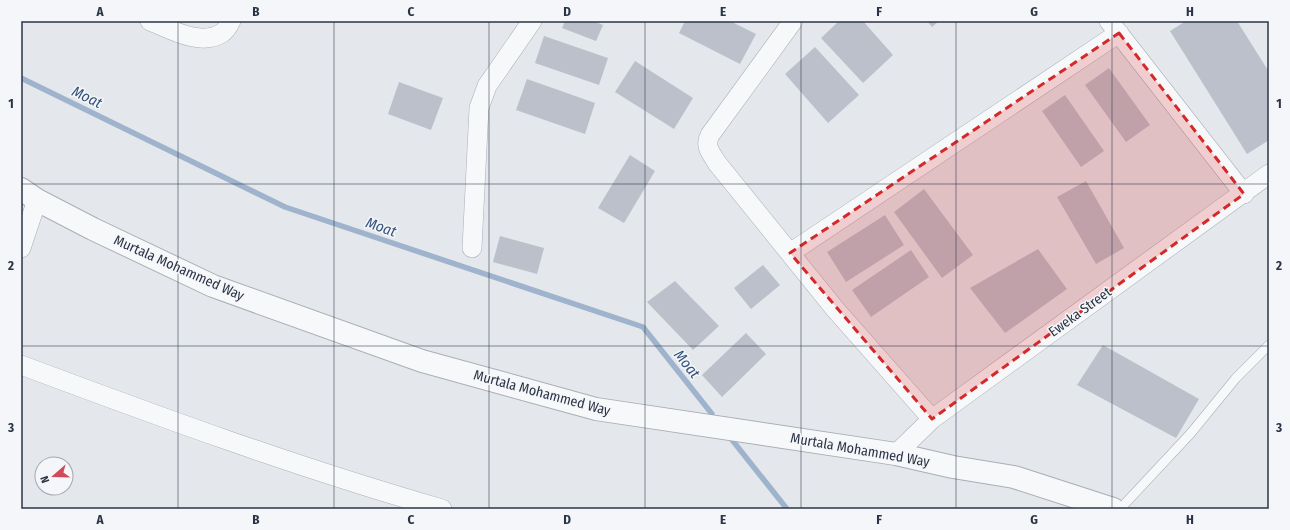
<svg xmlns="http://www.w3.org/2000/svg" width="1290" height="530" viewBox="0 0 1290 530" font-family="'Fira Sans Condensed',sans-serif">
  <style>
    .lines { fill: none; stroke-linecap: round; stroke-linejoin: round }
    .stream { stroke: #9fb4cc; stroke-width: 5.5 }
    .building { fill: #bbc0ca }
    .service-casing { stroke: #a9aeb7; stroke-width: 10 }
    .minor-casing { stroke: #a9aeb7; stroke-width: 20 }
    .tertiary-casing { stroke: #a9aeb7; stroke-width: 24 }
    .service { stroke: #f7f8fa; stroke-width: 9 }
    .minor { stroke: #f7f8fa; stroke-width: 19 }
    .tertiary { stroke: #f7f8fa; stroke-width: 22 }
    .marked { fill: #d62828; fill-opacity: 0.2; stroke: #d62828; stroke-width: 3; stroke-dasharray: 8 5; stroke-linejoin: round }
    .grid { fill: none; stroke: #2b3445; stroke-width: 1; stroke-opacity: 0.55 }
    .labels { text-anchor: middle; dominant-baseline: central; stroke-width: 3; stroke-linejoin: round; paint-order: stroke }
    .street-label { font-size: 14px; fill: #2b3445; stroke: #f4f6f9 }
    .water-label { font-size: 15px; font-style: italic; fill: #34527a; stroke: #f4f6f9 }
    .neatline { fill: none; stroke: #2b3445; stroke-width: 1.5 }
    .grid-label { font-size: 13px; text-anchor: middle; font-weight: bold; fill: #2b3445 }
  </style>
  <rect width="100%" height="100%" fill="#e4e7ec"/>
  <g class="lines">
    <!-- stream -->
    <path class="stream" d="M 21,78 L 285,207 L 643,327 L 712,414
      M 729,436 L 787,509"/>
  </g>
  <!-- building -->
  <path class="building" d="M 565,21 L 593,21 L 603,25 L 596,41 L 562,28 Z
    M 685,21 L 730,21 L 756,34 L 740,64 L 679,33 Z
    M 839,21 L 863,21 L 893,55 L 863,83 L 821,38 Z
    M 927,21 L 939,21 L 932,27 Z
    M 1186,21 L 1237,21 L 1269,72 L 1269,140 L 1247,154 L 1170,31 Z
    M 544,36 L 608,58 L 599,85 L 535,63 Z
    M 815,47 L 859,95 L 828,123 L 785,74 Z
    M 635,61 L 693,98 L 674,129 L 615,92 Z
    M 1109,68 L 1150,125 L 1126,142 L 1085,85 Z
    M 527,79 L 595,103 L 585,134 L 516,110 Z
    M 399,82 L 443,98 L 431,130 L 388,114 Z
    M 1065,95 L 1104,151 L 1081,167 L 1042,111 Z
    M 630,155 L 655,171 L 624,223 L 598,208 Z
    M 1086,181 L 1124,248 L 1096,264 L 1057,197 Z
    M 924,189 L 973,255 L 942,278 L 894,212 Z
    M 885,215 L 904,245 L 846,282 L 827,252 Z
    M 500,236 L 544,248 L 537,274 L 493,262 Z
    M 1038,249 L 1067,289 L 1005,333 L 970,288 Z
    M 911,250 L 929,277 L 871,317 L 852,290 Z
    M 763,265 L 780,285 L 751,309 L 734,288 Z
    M 675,281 L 719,326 L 693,350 L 647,302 Z
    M 746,333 L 766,354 L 722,397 L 702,375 Z
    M 1103,345 L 1199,399 L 1176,438 L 1077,385 Z"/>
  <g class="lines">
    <!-- service casing -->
    <g class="service-casing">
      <path id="service" d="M 1120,509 L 1191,433 L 1236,378 L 1269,345"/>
    </g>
    <!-- minor casing -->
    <g class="minor-casing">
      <path id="minor" d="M 150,21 C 170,29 201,47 222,33 C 225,31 229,25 231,21
        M 793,21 L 710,135 C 704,146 711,153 717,163 L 835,309 L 932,419
        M 1109,21 L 1244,194
        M 21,248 L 37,200
        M 472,248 L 479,108 L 487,86 L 532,21
        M 790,253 L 1119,33
        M 21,365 C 160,417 299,468 442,509
        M 896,454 L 932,419 L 1269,174"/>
    </g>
    <!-- tertiary casing -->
    <g class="tertiary-casing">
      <path id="tertiary" d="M 21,189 L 37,200 L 93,229 L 213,286 L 422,361 L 596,409 L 896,454 L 953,467 L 1014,477 L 1113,509"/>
    </g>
    <!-- service -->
    <use href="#service" class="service"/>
    <!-- minor -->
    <use href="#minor" class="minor"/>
    <!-- tertiary -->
    <use href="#tertiary" class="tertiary"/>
  </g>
  <!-- marked area -->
  <path class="marked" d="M 1119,33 L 1244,194 L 932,419 L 790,253 Z"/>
  <!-- grid -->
  <path class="grid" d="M 178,21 L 178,509M 334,21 L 334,509M 489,21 L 489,509M 645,21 L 645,509M 801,21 L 801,509M 956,21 L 956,509M 1112,21 L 1112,509M 21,184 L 1269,184M 21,346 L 1269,346"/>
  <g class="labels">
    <!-- street labels -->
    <g class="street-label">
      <text transform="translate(179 268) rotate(24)">Murtala Mohammed Way</text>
      <text transform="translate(1080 312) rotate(-36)">Eweka Street</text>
      <text transform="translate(542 393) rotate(15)">Murtala Mohammed Way</text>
      <text transform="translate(860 450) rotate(10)">Murtala Mohammed Way</text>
    </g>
    <!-- water labels -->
    <g class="water-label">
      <text transform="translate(87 97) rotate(26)">Moat</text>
      <text transform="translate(381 227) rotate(19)">Moat</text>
      <text transform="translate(687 364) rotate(51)">Moat</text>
    </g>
  </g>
  <!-- border -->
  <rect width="1290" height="530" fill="none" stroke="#f4f6f9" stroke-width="44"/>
  <!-- north arrow -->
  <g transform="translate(54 476) rotate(250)"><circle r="19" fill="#f4f6f9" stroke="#a4a8b1"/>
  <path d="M0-3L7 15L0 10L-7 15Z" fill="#d1495b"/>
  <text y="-6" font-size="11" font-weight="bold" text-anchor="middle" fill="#2b3445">N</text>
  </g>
  <rect x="22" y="22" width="1246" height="486" class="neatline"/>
  <g class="grid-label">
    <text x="100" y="16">A</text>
    <text x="256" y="16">B</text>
    <text x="411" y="16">C</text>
    <text x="567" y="16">D</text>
    <text x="723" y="16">E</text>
    <text x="879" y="16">F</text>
    <text x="1034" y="16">G</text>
    <text x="1190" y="16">H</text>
    <text x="11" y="108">1</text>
    <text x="1279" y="108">1</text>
    <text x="11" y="270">2</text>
    <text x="1279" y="270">2</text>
    <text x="11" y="432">3</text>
    <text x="1279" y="432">3</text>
    <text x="100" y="524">A</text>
    <text x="256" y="524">B</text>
    <text x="411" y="524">C</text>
    <text x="567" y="524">D</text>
    <text x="723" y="524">E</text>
    <text x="879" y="524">F</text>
    <text x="1034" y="524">G</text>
    <text x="1190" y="524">H</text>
  </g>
</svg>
